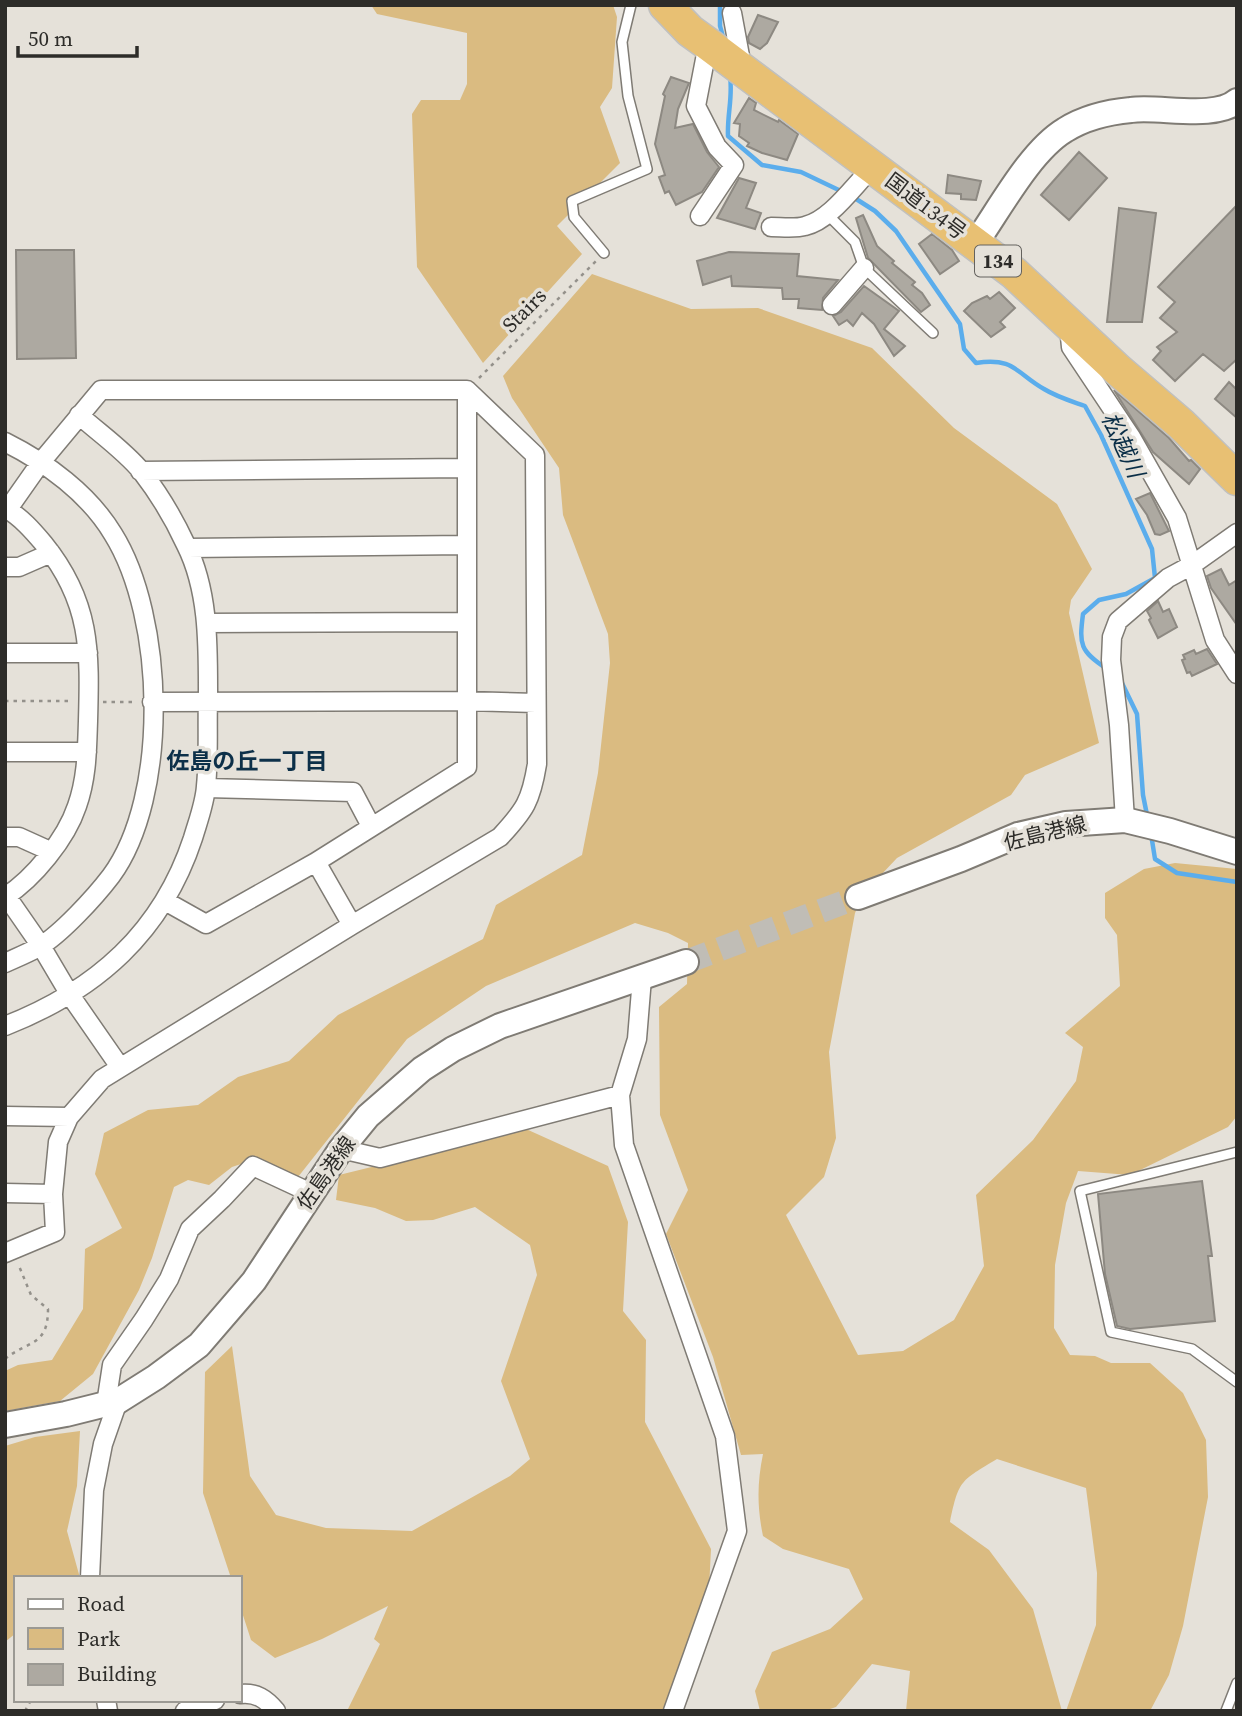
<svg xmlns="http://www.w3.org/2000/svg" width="1242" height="1716" viewBox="0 0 1242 1716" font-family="'Source Serif 4','Noto Sans JP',serif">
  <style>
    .green { fill: #dabb81 }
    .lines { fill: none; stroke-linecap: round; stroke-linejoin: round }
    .stream { stroke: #5badec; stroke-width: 4.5 }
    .building { fill: #ada9a1; stroke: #8d8982; stroke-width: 2 }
    .secondary-tunnel { stroke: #c0bdb6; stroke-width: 24; stroke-dasharray: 24 12; stroke-linecap: butt }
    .lane-casing { stroke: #7f7b74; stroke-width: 12 }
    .street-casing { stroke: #7f7b74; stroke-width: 21 }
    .secondary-casing { stroke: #7f7b74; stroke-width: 28 }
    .highway-casing { stroke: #c0c0bf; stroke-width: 35 }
    .path { stroke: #94918b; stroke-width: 2.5; stroke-dasharray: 3.5 5; stroke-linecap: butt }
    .lane { stroke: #fff; stroke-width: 9 }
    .street { stroke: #fff; stroke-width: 18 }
    .secondary { stroke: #fff; stroke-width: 24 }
    .highway { stroke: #e8c073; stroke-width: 32 }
    .labels { text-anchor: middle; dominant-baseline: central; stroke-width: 7; stroke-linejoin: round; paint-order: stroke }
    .shield { fill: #e5e1d9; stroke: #64625e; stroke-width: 2 }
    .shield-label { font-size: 19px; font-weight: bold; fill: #2d2c29 }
    .street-label { font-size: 21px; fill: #2d2c29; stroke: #e5e1d9 }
    .water-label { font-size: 23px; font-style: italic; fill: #0a2e47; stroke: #e5e1d9 }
    .neighbourhood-label { font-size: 23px; font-weight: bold; fill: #0d3049; stroke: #e5e1d9 }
  </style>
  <rect width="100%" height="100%" fill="#e5e1d9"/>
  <!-- green -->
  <path class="green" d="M 371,5 L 613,5 L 617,17 L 612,88 L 600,107 L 620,163 L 557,226 L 582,254 L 483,363 L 417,267 L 412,114 L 421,100 L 460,100 L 467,84 L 467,33 L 377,14 Z
    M 592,274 L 691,309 L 758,308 L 872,348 L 954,428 L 1057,504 L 1092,569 L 1071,600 L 1069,613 L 1099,743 L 1025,775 L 1011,795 L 897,858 L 864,893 L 855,913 L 829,1052 L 836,1138 L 824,1177 L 786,1215 L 858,1355 L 903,1351 L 954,1320 L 984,1266 L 976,1195 L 1033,1140 L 1076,1081 L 1083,1047 L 1065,1033 L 1120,986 L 1117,935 L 1105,918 L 1105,893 L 1144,869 L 1175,863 L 1237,869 L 1237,1116 L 1228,1127 L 1130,1175 L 1078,1171 L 1066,1203 L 1055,1265 L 1054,1328 L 1070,1355 L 1095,1356 L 1111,1363 L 1150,1363 L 1183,1393 L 1206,1440 L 1208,1497 L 1183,1626 L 1169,1675 L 1150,1711 L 1066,1711 L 1096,1625 L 1097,1573 L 1086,1488 L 997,1459 C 961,1481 959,1479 950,1522 L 989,1550 L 1033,1609 L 1062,1711 L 906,1711 L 910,1671 L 872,1664 L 836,1707 L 824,1711 L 760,1711 L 755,1691 L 772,1652 L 830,1629 L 863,1599 L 849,1569 L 783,1549 L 763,1536 C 757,1507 757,1483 763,1454 L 741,1455 L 713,1357 L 666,1234 L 688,1190 L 660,1115 L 659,1007 L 687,984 L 688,943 L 668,933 L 635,923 L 486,986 L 407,1039 L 298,1177 L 259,1158 L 232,1167 L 209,1185 L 188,1180 L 174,1187 L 152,1258 L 139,1290 L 93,1374 L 60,1401 L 5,1411 L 5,1371 L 18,1365 L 52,1360 L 83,1309 L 85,1249 L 122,1228 L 95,1174 L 104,1133 L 148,1110 L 198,1105 L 238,1077 L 289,1061 L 338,1015 L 483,939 L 496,905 L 582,855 L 598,773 L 610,663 L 608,634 L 563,515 L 559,468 L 512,398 L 503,376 Z
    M 526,1129 L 608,1166 L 628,1222 L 623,1311 L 646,1340 L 645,1422 L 711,1549 L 709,1589 L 665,1711 L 347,1711 L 380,1644 L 374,1639 L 388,1606 L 322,1639 L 275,1658 L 251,1640 L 240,1606 L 240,1578 L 231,1578 L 203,1493 L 205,1372 L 232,1346 L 250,1476 L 276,1515 L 326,1528 L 412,1531 L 510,1476 L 530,1459 L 501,1381 L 537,1275 L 530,1245 L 475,1207 L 433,1220 L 406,1221 L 375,1208 L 336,1200 L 339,1175 Z
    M 80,1431 L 77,1486 L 67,1531 L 80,1578 L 16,1578 L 16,1633 L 5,1642 L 5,1446 L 35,1437 Z"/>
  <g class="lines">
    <!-- stream -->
    <path class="stream" d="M 720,5 L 720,26 L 724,40
      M 730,76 C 733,97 727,115 728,136 L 762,165 L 801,172 L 845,193
      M 853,197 L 875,211 L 896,231 L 960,324 L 964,349 L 976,363 C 1014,357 1016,373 1044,389 C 1057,397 1071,401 1085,406 L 1101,435 L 1152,549 L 1155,578 L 1126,594 L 1099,600 L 1083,614 C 1079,645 1080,651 1107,669
      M 1121,681 L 1137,714 L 1143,795 L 1147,815
      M 1151,834 L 1155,859 L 1177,873 L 1237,882"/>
  </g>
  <!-- building -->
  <path class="building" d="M 758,15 L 778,22 L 767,43 L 760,49 L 749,43 L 748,37 Z
    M 671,77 L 689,83 L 678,109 L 675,128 L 693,124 L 707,152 L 719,167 L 702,192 L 676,205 L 669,191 L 665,193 L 659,177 L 665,175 L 655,144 L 665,96 L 663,94 Z
    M 749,98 L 756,103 L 754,110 L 778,122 L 779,120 L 798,134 L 787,160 L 762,153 L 747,146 L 749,143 L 739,136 L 740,124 L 734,123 Z
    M 1079,152 L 1107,178 L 1069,220 L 1041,195 Z
    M 948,175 L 981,181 L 976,200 L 961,199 L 961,194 L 946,193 Z
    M 739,178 L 756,183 L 746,208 L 761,213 L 755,229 L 717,218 Z
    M 1237,205 L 1237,359 L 1224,371 L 1203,354 L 1175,381 L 1153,360 L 1161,351 L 1157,347 L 1177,332 L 1160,318 L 1175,302 L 1158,287 Z
    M 1119,208 L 1156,213 L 1142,322 L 1107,322 Z
    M 863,215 L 877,246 L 894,261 L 892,263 L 915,282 L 912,285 L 922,293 L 930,305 L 921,312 L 868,258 L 856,218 Z
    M 932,234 L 952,250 L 959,261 L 940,274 L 919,244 Z
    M 16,250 L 74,250 L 76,358 L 17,359 Z
    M 729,252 L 799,254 L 797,276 L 838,280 L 823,298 L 822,310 L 798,308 L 799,299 L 783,299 L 782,288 L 732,286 L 731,276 L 703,285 L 697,261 Z
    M 864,286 L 899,311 L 884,329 L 905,346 L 894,356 L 874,324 L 862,313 L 853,326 L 847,320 L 839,325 L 833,316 L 841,312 Z
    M 999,292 L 1015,308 L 1000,322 L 1005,327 L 991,337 L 964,311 L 972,303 L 987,296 L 990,299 Z
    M 1229,382 L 1237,390 L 1237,418 L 1215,399 Z
    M 1114,390 L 1169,438 L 1189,461 L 1191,460 L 1200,469 L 1189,484 L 1153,452 Z
    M 1150,493 L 1169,531 L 1160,535 L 1155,534 L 1147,515 L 1136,499 Z
    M 1221,569 L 1229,585 L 1237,580 L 1237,625 L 1211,588 L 1207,576 Z
    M 1158,601 L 1163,612 L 1169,609 L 1177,627 L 1158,638 L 1149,620 L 1151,618 L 1147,611 Z
    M 1207,649 L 1217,664 L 1192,676 L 1190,672 L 1187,673 L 1182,660 L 1185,659 L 1183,655 L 1194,650 L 1196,654 Z
    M 1202,1181 L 1212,1256 L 1208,1256 L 1215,1321 L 1130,1329 L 1117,1326 L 1105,1274 L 1098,1194 Z"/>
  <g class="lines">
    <!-- secondary-tunnel -->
    <path class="secondary-tunnel" d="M 686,962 L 858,897"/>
    <!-- lane casing -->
    <g class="lane-casing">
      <path id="lane" d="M 826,213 L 855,242 L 864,268 L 933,333
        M 604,253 L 574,217 L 572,201 L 647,169 L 628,96 L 622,42 L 631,5
        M 1237,1152 L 1080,1191 L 1111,1332 L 1192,1349 L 1237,1382
        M 1226,1711 L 1237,1683"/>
    </g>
    <!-- street casing -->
    <g class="street-casing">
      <path id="street" d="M 732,13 L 742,67
        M 700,216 L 734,165 L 717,147 L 696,106 L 708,44
        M 771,227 C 781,227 795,229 805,226 C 831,220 854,185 873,167
        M 832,305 L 864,268
        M 1069,326 L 1071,347 L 1131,437 L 1177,518 L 1215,640 L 1237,674
        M 5,442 C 47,463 89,494 113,534 C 165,617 170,796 111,876 C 95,897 61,934 39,947 C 28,953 16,958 5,963
        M 140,471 L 465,468
        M 5,508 C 21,517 33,531 44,544 C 91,602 90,651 88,721 C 87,750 87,778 77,806 C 66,839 34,878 5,897
        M 188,548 L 466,545
        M 5,567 L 19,567 L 51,553
        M 206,623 L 466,622
        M 5,653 L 88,653
        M 152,702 L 466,701 L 536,703
        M 5,752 L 87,752
        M 206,788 L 353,792 L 371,826
        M 1125,820 L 1119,725 L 1111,660 L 1112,637 L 1118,621 L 1168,578 L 1192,565 L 1237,533
        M 5,837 L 19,837 L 50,851
        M 316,862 L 352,925
        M 7,897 L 41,946 L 70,995 L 120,1067
        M 165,901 L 206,924 L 316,862 L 467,767 L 467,390
        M 642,978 L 637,1039 L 620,1095 L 624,1145 L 725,1436 L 737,1531 L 673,1711
        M 5,1026 C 97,990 162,932 193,838 C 198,821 205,803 206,786 C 209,757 207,726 208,696 C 208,646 209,591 186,545 C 174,519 159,494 142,472 C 125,451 99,433 79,415
        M 5,1116 L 69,1117
        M 341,1149 L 380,1158 L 620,1095
        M 5,1193 L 53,1194
        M 5,1253 L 55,1232 L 53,1194 L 58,1142 L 69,1117 L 102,1079 L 352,925 L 500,837 C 525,810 531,801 537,764 L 535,455 L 467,390 L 101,390 L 41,462 L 8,509
        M 106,1404 L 112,1365 L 144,1319 L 169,1279 L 190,1229 L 222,1199 L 253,1166 L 311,1193
        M 90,1578 L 94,1490 L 103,1444 L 118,1401
        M 240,1694 C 256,1692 266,1699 276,1711
        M 106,1700 L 108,1711
        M 185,1711 L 215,1700"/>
    </g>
    <!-- secondary casing -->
    <g class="secondary-casing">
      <path id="secondary" d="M 975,244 C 999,210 1030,151 1065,130 C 1084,118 1109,112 1131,110 C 1159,106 1216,120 1237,101
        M 858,897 L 961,859 L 1018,835 L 1066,824 L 1125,820 L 1170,831 L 1237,852
        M 5,1425 L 66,1414 L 118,1401 L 156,1377 L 199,1345 L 254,1281 L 341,1149 L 368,1116 L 422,1069 L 453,1049 L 500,1026 L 686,962"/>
    </g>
    <!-- highway casing -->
    <g class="highway-casing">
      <path id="highway" d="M 665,5 L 690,31 L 708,44 L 1014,273 L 1118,370 L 1181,424 L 1237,479"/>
    </g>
    <!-- path -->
    <path class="path" d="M 479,378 L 596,261
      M 5,701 L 72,701
      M 103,702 L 135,702
      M 5,1359 C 28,1340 48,1347 48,1309 L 31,1295 L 19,1266
      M 25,1711 L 31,1700"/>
    <!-- lane -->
    <use href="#lane" class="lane"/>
    <!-- street -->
    <use href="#street" class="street"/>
    <!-- secondary -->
    <use href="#secondary" class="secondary"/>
    <!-- highway -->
    <use href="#highway" class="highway"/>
  </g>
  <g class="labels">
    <!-- shield labels -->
    <rect class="shield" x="975" y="245.5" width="46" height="31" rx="5"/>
    <g class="shield-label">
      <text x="998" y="261">134</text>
    </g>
    <!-- street labels -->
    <g class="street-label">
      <text transform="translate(926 206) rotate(37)">国道134号</text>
      <text transform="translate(524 310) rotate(-45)">Stairs</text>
      <text transform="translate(1045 833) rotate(-14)">佐島港線</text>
      <text transform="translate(326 1173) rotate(-55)">佐島港線</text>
    </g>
    <!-- water labels -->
    <g class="water-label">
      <text transform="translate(1123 445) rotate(65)">松越川</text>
    </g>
    <!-- neighbourhood labels -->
    <g class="neighbourhood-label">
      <text x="247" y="761">佐島の丘一丁目</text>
    </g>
  </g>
  <!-- border -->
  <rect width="1242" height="1716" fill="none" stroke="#2d2c29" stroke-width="14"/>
  <!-- legend -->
  <rect x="14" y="1576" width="228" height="126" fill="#e5e1d9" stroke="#9b9993" stroke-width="2"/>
  <rect x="28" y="1599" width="35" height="10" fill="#ffffff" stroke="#9b9993" stroke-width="2"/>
  <text x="77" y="1611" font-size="21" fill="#2d2c29">Road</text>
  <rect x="28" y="1628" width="35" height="21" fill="#dabb81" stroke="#9b9993" stroke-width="2"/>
  <text x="77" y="1646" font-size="21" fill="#2d2c29">Park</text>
  <rect x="28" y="1664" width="35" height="21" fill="#ada9a1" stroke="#9b9993" stroke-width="2"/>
  <text x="77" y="1681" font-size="21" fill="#2d2c29">Building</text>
  <!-- scale -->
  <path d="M18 46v10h119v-10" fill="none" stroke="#2d2c29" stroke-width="3.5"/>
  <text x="28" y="46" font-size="21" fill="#2d2c29" stroke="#e5e1d9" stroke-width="5" paint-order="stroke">50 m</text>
</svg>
